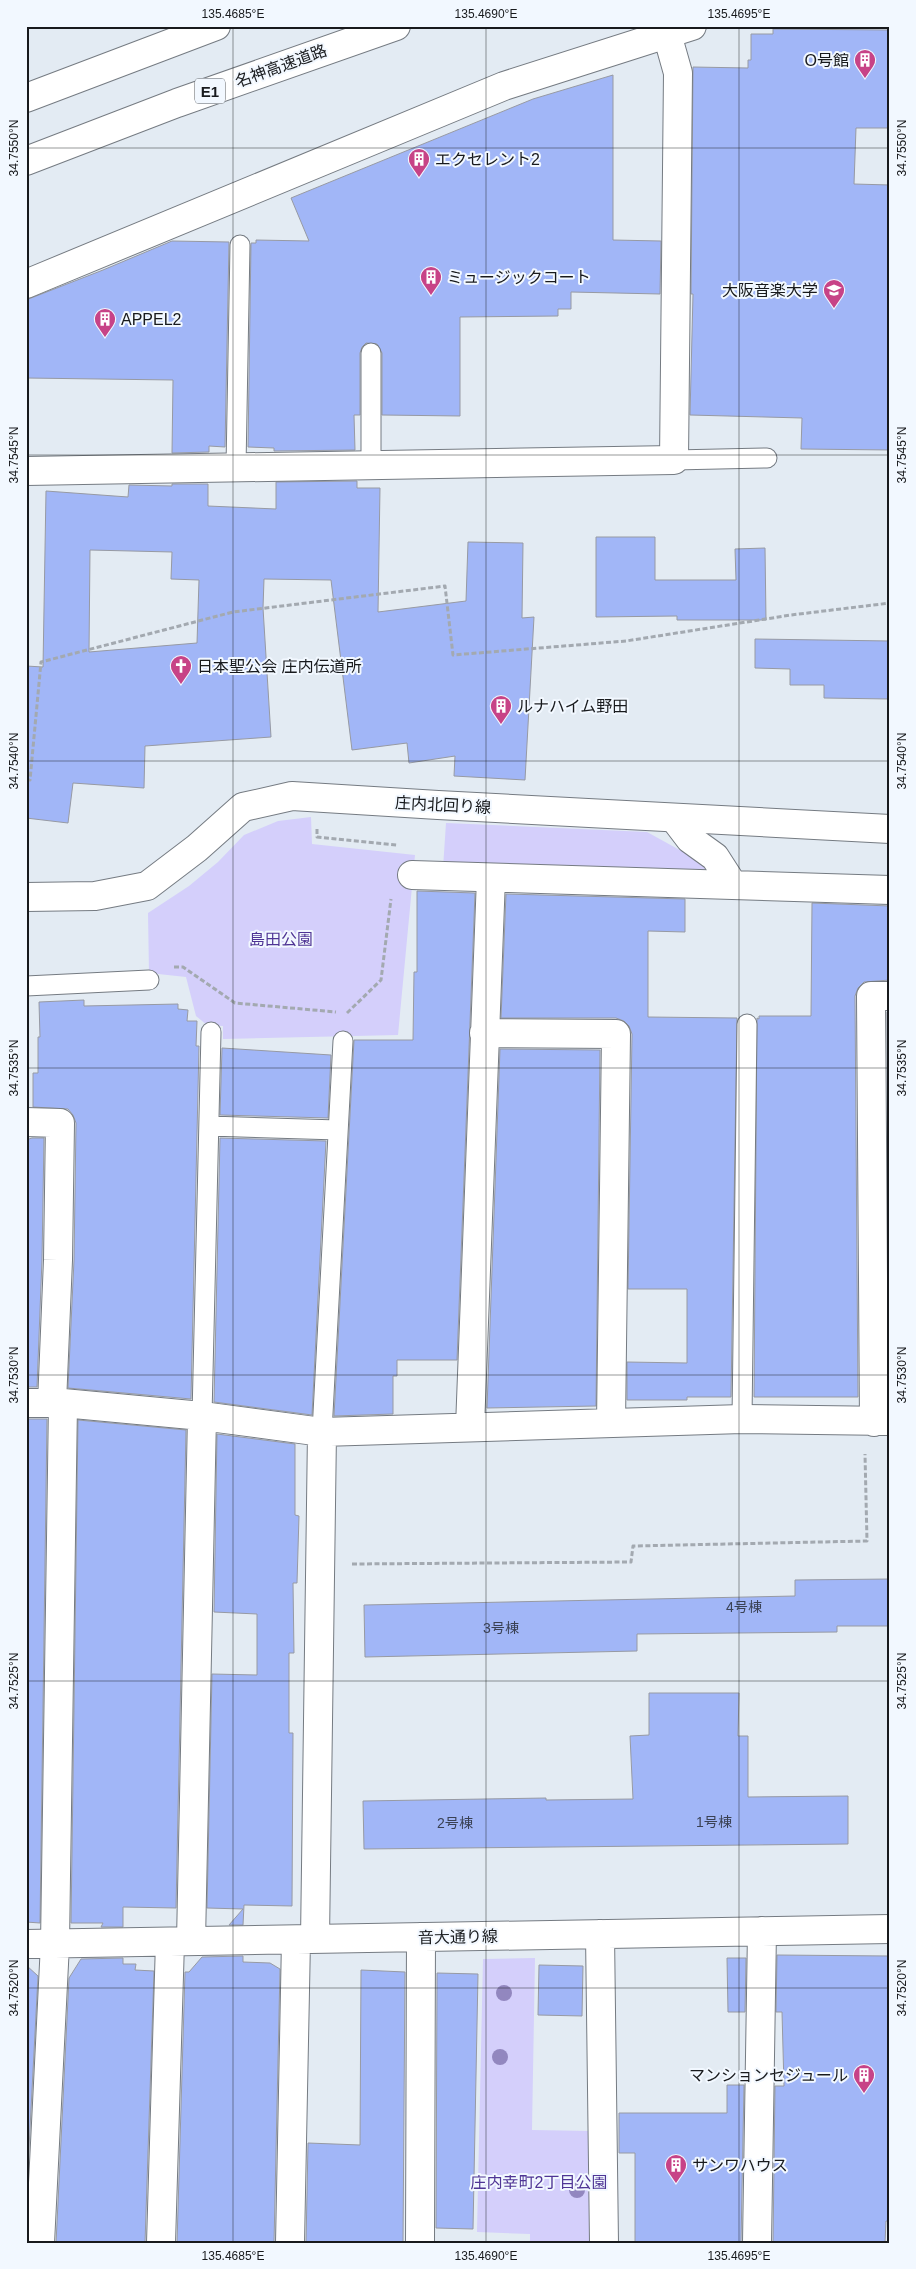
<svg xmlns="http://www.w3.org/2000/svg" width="916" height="2269" viewBox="0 0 916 2269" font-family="Helvetica,'Noto Sans JP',sans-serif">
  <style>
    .green { fill: #d4cffb }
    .building { fill: #a1b6f7; stroke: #979aa3; fill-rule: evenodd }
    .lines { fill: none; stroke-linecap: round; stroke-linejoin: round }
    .lane-casing { stroke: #757b82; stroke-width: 21 }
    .street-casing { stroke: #757b82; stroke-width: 30 }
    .secondary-casing { stroke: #757b82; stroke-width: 30 }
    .highway-casing { stroke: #757b82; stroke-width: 30 }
    .path { stroke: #a3a9b0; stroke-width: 3; stroke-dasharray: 5 2.5; stroke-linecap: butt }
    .lane { stroke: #fff; stroke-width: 19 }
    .street { stroke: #fff; stroke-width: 28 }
    .secondary { stroke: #fff; stroke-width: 28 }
    .highway { stroke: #fff; stroke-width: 28 }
    .tree { fill: #9287bf }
    .ticks { fill: none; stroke: #181a1d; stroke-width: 1; stroke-opacity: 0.45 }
    .labels { text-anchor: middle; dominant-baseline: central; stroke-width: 4; stroke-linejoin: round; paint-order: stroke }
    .number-label { font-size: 14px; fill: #3a4154 }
    .shield { fill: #f2f8ff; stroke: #595d61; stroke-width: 1 }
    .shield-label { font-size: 15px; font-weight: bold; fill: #181a1d }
    .poi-label { font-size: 16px; fill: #181a1d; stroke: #f2f8ff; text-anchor: start }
    .street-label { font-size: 16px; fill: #181a1d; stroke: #f2f8ff }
    .park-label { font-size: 16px; fill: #4f3595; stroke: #f2f8ff }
    .neatline { fill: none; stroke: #181a1d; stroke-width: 2 }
    .ticks-label { font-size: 12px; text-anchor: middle; fill: #181a1d }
  </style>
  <rect width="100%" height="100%" fill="#e3ebf3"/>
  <!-- green -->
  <path class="green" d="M 311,817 L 312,844 L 415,855 L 398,1035 L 223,1039 L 223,1026 L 207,1025 L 196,1016 L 186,977 L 149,973 L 148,913 L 189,886 L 218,862 L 244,835 L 278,821 Z
    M 446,823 L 647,832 L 705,864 L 713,872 L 443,868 Z
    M 535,1958 L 532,2130 L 591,2131 L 593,2243 L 530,2243 L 530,2234 L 477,2232 L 483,1959 Z"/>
  <!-- building -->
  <path class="building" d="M 773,29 L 890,30 L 890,128 L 856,128 L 854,184 L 890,185 L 890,450 L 801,449 L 802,418 L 690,415 L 693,294 L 691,294 L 693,67 L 748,68 L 748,60 L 751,60 L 751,34 L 773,34 Z
    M 613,75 L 613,240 L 661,241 L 660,294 L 571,292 L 571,309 L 558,309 L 558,316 L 460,317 L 460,416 L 382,415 L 382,353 L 377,344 L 366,343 L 362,347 L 360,353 L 360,415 L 354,415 L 355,450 L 274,451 L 274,448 L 248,447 L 251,243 L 256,243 L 256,240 L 309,241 L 291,198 L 533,99 Z
    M 172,241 L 229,242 L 225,447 L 209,446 L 209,452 L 172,453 L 173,380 L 26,378 L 26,300 L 103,270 Z
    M 357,481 L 357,488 L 380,488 L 378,612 L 466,601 L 468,542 L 523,543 L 522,618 L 534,617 L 525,780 L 454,776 L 455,756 L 409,763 L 407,743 L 352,750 L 331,580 L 264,579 L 263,608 L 271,737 L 145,746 L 144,788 L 73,783 L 68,823 L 26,818 L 26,666 L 43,667 L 46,491 L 128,497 L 129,485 L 172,486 L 172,484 L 208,484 L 208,506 L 276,509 L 276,482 ZM 90,550 L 172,552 L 171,579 L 199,580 L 197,643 L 89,652 Z
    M 596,537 L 655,537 L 655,580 L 736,580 L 735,549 L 765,548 L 766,620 L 677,620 L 677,616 L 596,617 Z
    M 755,639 L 890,641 L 890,699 L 824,698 L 824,685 L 790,685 L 790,669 L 755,668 Z
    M 417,891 L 475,893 L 457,1360 L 397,1360 L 397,1376 L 393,1376 L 393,1414 L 334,1416 L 354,1040 L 413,1040 L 414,972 L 417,972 Z
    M 506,894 L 685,899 L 685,932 L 648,931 L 648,1017 L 737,1018 L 731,1397 L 687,1397 L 687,1400 L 627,1400 L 627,1362 L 687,1363 L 687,1289 L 628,1289 L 632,1034 L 629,1026 L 624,1021 L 616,1018 L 501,1018 Z
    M 812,903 L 890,906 L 890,980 L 864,982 L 858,988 L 855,996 L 858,1397 L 754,1397 L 757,1018 L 759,1019 L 759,1016 L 811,1016 Z
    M 84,1000 L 84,1006 L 178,1004 L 178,1009 L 188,1010 L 187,1021 L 197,1021 L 196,1046 L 199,1046 L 191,1399 L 68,1388 L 74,1260 L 76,1123 L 73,1115 L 68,1109 L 33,1107 L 33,1073 L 38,1073 L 38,1037 L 40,1037 L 39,1002 Z
    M 887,1012 L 890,1012 L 890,1382 L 889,1382 Z
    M 222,1048 L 331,1055 L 328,1118 L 220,1115 Z
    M 500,1049 L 600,1050 L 596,1406 L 487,1408 Z
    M 32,1138 L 44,1138 L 42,1260 L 37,1387 L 26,1387 L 26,1140 Z
    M 220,1138 L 326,1141 L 312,1415 L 214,1402 Z
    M 26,1419 L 47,1419 L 40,1923 L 26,1922 Z
    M 78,1420 L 186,1430 L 176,1908 L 123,1907 L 123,1927 L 101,1927 L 103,1923 L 71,1923 Z
    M 217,1434 L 295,1444 L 295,1515 L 299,1516 L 297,1583 L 293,1583 L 294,1653 L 289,1653 L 289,1733 L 293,1733 L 292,1906 L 244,1905 L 243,1925 L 229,1925 L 243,1909 L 207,1908 L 212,1674 L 257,1675 L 257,1614 L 214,1612 Z
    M 890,1579 L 890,1626 L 837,1626 L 837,1632 L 637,1634 L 637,1651 L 365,1657 L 364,1605 L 795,1596 L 795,1580 Z
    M 649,1693 L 739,1693 L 738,1736 L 748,1736 L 748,1797 L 848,1796 L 848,1844 L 364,1849 L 363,1801 L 546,1798 L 546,1800 L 633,1799 L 630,1736 L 649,1735 Z
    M 777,1955 L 889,1956 L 890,2221 L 886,2221 L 885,2243 L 773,2243 L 775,2086 L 784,2086 L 782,2012 L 776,2012 Z
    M 243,1956 L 243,1962 L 270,1963 L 280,1969 L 274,2243 L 177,2243 L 185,1972 L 189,1972 L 202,1957 Z
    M 123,1958 L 123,1964 L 136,1964 L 135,1970 L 154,1971 L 145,2243 L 56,2243 L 69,1978 L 81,1959 Z
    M 727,1958 L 746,1958 L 745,2012 L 728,2012 Z
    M 26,1965 L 38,1976 L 26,2205 Z
    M 539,1965 L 583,1966 L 582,2016 L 538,2015 Z
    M 361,1970 L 405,1972 L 403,2243 L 306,2243 L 308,2143 L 360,2145 Z
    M 437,1973 L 478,1974 L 473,2229 L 436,2228 Z
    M 727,2085 L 744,2085 L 741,2243 L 635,2243 L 635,2153 L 619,2153 L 619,2113 L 727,2113 Z"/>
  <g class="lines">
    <!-- lane casing -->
    <g class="lane-casing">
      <path id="lane" d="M 371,353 L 371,465
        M 674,460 L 767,458
        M 236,467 L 240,245
        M 26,986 L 149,980
        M 209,1126 L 338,1130
        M 202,1416 L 211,1032
        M 742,1419 L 747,1024
        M 322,1432 L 343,1041"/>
    </g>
    <!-- street casing -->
    <g class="street-casing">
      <path id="street" d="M 26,284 L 504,86 L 692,26
        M 26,471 L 674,460 L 678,73 L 667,34
        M 674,818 L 690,839 L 715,857 L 733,885
        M 412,875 L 890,890
        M 484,1033 L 616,1034 L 611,1423
        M 26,1122 L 60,1123 L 58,1260 L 52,1403
        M 26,1403 L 63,1403 L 202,1416 L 322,1432 L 742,1419 L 890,1421
        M 874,1422 L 871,996 L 890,996
        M 470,1427 L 491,878
        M 600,1934 L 604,2243
        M 315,1939 L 322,1432
        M 191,1941 L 202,1416
        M 26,1944 L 890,1929
        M 40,2243 L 55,1944 L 63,1403
        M 161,2243 L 170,1942
        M 290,2243 L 296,1940
        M 420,2243 L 421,1937
        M 757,2243 L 762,1931"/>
    </g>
    <!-- secondary casing -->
    <g class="secondary-casing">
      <path id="secondary" d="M 26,897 L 95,896 L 147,886 L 197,848 L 243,807 L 292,796 L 438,805 L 890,829"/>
    </g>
    <!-- highway casing -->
    <g class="highway-casing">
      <path id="highway" d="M 26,98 L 216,26
        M 26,161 L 177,103 L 396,26"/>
    </g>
    <!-- path -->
    <path class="path" d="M 26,780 L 30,780 L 41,662 L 233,612 L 445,586 L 453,655 L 626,641 L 791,615 L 890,603
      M 317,829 L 317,837 L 397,845
      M 174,967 L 183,967 L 235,1003 L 336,1012
      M 347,1013 L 381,980 L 391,899
      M 352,1564 L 631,1562 L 633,1546 L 867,1541 L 865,1454"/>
    <!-- lane -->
    <use href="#lane" class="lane"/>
    <!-- street -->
    <use href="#street" class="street"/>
    <!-- secondary -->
    <use href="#secondary" class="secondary"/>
    <!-- highway -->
    <use href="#highway" class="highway"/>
  </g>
  <!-- trees -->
  <g class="tree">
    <circle cx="504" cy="1993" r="8"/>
    <circle cx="500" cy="2057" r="8"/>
    <circle cx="577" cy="2190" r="8"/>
  </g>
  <!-- ticks -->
  <path class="ticks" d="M 233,26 L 233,2243M 486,26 L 486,2243M 739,26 L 739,2243M 26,148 L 890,148M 26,455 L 890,455M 26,761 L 890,761M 26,1068 L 890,1068M 26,1375 L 890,1375M 26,1681 L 890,1681M 26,1988 L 890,1988"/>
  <!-- icons -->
  <defs>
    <g id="building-pin" transform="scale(1.125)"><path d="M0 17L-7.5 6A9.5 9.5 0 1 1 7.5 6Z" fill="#c74387" stroke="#f2f8ff"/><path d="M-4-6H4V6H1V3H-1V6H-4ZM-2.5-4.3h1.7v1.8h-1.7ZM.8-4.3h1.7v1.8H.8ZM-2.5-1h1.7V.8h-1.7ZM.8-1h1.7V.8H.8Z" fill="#fff"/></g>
    <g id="university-pin" transform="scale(1.125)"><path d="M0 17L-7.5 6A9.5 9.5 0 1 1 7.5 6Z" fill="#c74387" stroke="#f2f8ff"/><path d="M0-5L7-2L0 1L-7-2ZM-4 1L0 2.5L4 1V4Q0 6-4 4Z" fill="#fff"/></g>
    <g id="church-pin" transform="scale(1.125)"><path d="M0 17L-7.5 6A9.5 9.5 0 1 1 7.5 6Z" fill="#c74387" stroke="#f2f8ff"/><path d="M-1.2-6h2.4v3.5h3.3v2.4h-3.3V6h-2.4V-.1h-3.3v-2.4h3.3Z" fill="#fff"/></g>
  </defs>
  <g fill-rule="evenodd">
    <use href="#building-pin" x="865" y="60"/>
    <use href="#building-pin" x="419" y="159"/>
    <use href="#building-pin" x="431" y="277"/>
    <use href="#university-pin" x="834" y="290"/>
    <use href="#building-pin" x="105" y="319"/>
    <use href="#church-pin" x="181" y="666"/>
    <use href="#building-pin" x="501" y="706"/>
    <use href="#building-pin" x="864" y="2075"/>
    <use href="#building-pin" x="676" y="2165"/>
  </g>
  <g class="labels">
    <!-- number labels -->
    <g class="number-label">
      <text x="744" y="1607">4号棟</text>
      <text x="501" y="1628">3号棟</text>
      <text x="714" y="1822">1号棟</text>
      <text x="455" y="1823">2号棟</text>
    </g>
    <!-- shield labels -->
    <rect class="shield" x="195" y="78.5" width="30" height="25" rx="4"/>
    <g class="shield-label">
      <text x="210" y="91">E1</text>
    </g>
    <!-- poi labels -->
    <g class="poi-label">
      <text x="849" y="60" text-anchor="end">O号館</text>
      <text x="435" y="159">エクセレント2</text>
      <text x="447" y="277">ミュージックコート</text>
      <text x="818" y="290" text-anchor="end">大阪音楽大学</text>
      <text x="121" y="319">APPEL2</text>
      <text x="197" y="666">日本聖公会 庄内伝道所</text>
      <text x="517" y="706">ルナハイム野田</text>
      <text x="848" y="2075" text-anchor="end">マンションセジュール</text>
      <text x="692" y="2165">サンワハウス</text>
    </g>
    <!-- street labels -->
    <g class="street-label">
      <text transform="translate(281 66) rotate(-20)">名神高速道路</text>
      <text transform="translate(443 805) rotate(3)">庄内北回り線</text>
      <text transform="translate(458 1937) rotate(-1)">音大通り線</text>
    </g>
    <!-- park labels -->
    <g class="park-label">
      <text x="281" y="939">島田公園</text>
      <text x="539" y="2182">庄内幸町2丁目公園</text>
    </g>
  </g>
  <!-- border -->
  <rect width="916" height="2269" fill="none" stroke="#f2f8ff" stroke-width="55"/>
  <rect x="28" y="28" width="860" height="2214" class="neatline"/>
  <g class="ticks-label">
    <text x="233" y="18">135.4685°E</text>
    <text x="486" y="18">135.4690°E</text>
    <text x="739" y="18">135.4695°E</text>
    <text transform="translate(14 148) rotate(-90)" y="4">34.7550°N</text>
    <text transform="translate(902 148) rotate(-90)" y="4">34.7550°N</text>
    <text transform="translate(14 455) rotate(-90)" y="4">34.7545°N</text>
    <text transform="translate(902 455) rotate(-90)" y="4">34.7545°N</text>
    <text transform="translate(14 761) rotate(-90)" y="4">34.7540°N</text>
    <text transform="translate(902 761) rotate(-90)" y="4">34.7540°N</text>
    <text transform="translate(14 1068) rotate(-90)" y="4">34.7535°N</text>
    <text transform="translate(902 1068) rotate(-90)" y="4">34.7535°N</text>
    <text transform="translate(14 1375) rotate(-90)" y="4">34.7530°N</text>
    <text transform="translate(902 1375) rotate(-90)" y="4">34.7530°N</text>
    <text transform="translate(14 1681) rotate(-90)" y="4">34.7525°N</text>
    <text transform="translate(902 1681) rotate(-90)" y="4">34.7525°N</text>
    <text transform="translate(14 1988) rotate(-90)" y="4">34.7520°N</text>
    <text transform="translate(902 1988) rotate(-90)" y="4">34.7520°N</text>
    <text x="233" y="2260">135.4685°E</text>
    <text x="486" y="2260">135.4690°E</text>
    <text x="739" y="2260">135.4695°E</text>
  </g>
</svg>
